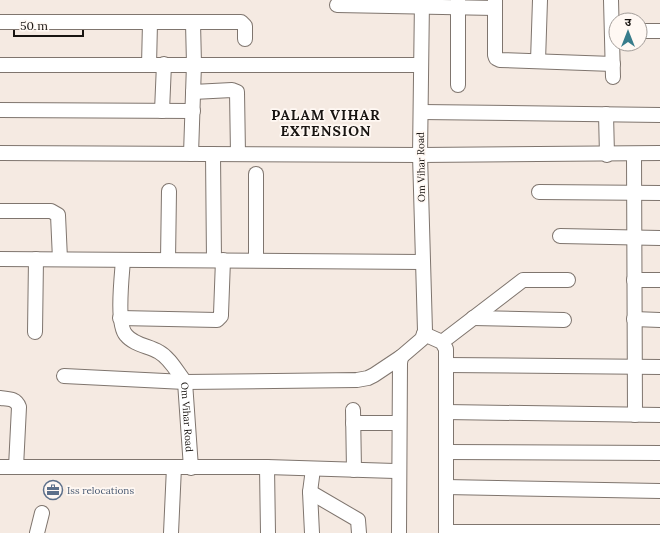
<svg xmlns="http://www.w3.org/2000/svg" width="660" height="533" viewBox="0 0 660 533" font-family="Lora,'Noto Sans Devanagari',serif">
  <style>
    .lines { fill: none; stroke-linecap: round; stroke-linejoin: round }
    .minor-casing { stroke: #7f756e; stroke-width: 16 }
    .minor { stroke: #fff; stroke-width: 14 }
    .labels { text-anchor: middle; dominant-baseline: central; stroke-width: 3.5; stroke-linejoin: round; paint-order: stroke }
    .street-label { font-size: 10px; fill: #181411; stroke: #fff8f3 }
    .service-label { font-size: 10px; fill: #4e5e75; stroke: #fff8f3; text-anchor: start }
    .district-label { font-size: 14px; font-weight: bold; letter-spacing: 1px; fill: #181411; stroke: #fff8f3 }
  </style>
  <rect width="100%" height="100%" fill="#f5eae2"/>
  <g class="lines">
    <!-- minor casing -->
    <g class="minor-casing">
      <g id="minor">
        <path d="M 495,0 L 495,55 L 496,58 L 500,60 L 613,64"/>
        <path d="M 611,0 L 613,77"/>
        <path d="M 337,5 L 495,8"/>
        <path d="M 0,22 L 241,22 L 245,26 L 245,39"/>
        <path d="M 640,31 L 660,31"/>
        <path d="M 538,61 L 540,0"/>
        <path d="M 0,65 L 421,65"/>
        <path d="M 149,65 L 150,23"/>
        <path d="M 458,85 L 458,0"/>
        <path d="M 193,92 L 232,90 L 237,92 L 238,154"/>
        <path d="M 0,110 L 193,111"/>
        <path d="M 162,111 L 164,64"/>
        <path d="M 421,112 L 660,115"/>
        <path d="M 606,114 L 607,155"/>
        <path d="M 0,153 L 420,155 L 660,153"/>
        <path d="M 191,154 L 194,64 L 193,23"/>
        <path d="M 213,154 L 214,260"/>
        <path d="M 634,154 L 635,415"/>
        <path d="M 256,174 L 256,260"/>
        <path d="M 539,192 L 660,193"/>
        <path d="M 0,211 L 51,211 L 58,215 L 60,259"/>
        <path d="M 560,236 L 660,238"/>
        <path d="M 0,259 L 422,262"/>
        <path d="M 123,260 C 122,275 116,324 126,335 C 134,345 149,346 159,352 C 170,358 177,372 185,382"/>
        <path d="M 168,260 L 169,191"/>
        <path d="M 634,280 L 660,280"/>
        <path d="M 120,318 L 217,320 L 221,316 L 221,314 L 223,260"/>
        <path d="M 473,318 L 564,320"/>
        <path d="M 634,319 L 660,320"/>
        <path d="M 35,332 L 36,259"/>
        <path d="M 424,334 L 442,342 L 446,349 L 446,533"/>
        <path d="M 442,342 L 523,280 L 568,280"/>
        <path d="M 447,365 L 660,367"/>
        <path d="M 64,376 L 185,382 L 357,380 L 368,378 L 374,375 L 401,357 L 422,339 L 425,331 L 420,155 L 422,0"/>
        <path id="s1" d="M 185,382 L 191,468"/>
        <path d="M 0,398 C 8,399 16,398 19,407 L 16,467"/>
        <path d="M 353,410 L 354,470"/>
        <path d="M 446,412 L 660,415"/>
        <path d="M 353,423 L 399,423"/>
        <path d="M 446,452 L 660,453"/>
        <path d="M 0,467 L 267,467 L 395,471 L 399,470"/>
        <path d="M 267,467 L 268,533"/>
        <path d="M 446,487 L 660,491"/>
        <path d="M 310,492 L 358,520 L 359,533"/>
        <path d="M 446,532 L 660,532"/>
        <path d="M 37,533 L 42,513"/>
        <path d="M 171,533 L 174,467"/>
        <path d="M 312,533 L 310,492 L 313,469"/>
        <path d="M 399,533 L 400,363 L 401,357"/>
      </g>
    </g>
    <!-- minor -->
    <use href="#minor" class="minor"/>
  </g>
  <!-- icons -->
  <defs>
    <g id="office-ring" transform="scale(1)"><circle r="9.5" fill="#fff8f3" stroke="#5c6f8a" stroke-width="1.5"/><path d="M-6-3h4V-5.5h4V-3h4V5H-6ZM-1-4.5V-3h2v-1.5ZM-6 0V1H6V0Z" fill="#5c6f8a"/></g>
  </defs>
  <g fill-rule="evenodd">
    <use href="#office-ring" x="53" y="490"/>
  </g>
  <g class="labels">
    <!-- street labels -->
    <g class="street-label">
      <text transform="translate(421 167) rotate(-91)">Om Vihar Road</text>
      <text stroke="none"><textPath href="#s1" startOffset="35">Om Vihar Road</textPath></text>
    </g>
    <!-- service labels -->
    <g class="service-label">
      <text x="67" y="490">Iss relocations</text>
    </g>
    <!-- district labels -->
    <g class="district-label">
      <text x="326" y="115">PALAM VIHAR<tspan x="326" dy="16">EXTENSION</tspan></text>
    </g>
  </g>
  <!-- north arrow -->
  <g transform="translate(628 32)"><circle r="19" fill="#fff8f3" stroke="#a39d99"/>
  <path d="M0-3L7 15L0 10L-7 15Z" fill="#387c8b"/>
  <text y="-6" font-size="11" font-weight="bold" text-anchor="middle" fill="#181411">उ</text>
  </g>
  <!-- scale -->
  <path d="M14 30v6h69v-6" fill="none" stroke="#181411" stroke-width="2"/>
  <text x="20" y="30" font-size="12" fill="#181411" stroke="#fff8f3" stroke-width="3" paint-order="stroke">50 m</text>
</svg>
